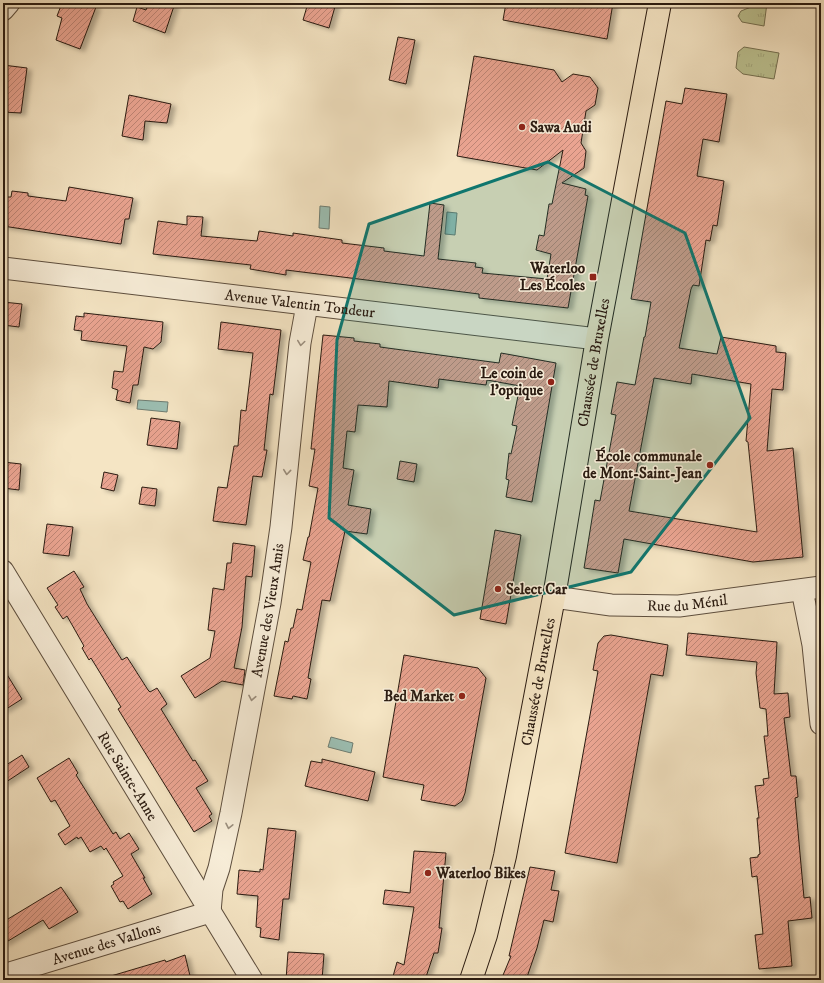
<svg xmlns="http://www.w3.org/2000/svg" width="824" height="983" viewBox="0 0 824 983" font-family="'IM FELL DW Pica',serif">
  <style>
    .grass { fill: url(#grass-tufts); stroke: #747052 }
    .water { fill: #9cbfb3; stroke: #6e7d72 }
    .building { fill: url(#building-hatch); stroke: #2a1b11; fill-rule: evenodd; filter: url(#shadow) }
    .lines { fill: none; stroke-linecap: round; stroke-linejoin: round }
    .street-casing { stroke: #5d4e3e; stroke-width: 23 }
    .primary-casing { stroke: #2a1b11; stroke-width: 24 }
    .street { stroke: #f8eed9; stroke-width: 21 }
    .primary { stroke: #f5e5c4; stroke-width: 22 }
    .oneway { stroke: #9b8f7f }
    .marked { fill: #0f766e; fill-opacity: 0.2; stroke: #0f766e; stroke-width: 3; stroke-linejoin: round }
    .poi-dot { fill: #8f2418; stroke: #f8eed9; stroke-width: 1.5 }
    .labels { text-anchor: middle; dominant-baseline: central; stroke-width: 3; stroke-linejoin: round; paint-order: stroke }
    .poi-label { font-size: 15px; font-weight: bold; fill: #2a1b11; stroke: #f8eed9; text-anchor: end }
    .street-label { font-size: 15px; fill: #2a1b11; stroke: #f8eed9 }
  </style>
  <defs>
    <pattern id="grass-tufts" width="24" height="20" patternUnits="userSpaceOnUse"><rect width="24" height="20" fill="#bdc493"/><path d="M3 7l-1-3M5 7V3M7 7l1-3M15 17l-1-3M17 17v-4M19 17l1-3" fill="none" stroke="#a3a87e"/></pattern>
    <pattern id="building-hatch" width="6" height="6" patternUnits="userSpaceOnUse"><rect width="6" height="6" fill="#eaa491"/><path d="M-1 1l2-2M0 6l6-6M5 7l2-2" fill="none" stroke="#be8575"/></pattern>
    <filter id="shadow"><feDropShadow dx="4.5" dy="2.5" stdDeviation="2" flood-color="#0004"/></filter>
  </defs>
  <rect width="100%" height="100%" fill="#f5e5c4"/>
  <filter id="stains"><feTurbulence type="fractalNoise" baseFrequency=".005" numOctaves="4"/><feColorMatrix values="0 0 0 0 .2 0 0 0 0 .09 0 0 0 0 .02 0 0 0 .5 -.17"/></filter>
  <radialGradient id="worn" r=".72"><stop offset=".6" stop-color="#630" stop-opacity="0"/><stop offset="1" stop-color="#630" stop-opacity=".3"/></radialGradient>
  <!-- grass -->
  <path class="grass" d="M 761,3 L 767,3 L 764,26 L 742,22 L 738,16 L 741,11 Z
    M 744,47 L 779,53 L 774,79 L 743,74 L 736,68 L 738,52 Z"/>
  <!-- water -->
  <path class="water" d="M 320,206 L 330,207 L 329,229 L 319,228 Z
    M 447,212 L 457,213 L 455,235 L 445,234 Z
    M 138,400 L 168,402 L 167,412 L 137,409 Z
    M 331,737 L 353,743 L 351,753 L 328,747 Z"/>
  <!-- building -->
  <path class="building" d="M 62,3 L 87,3 L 96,7 L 80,49 L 56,40 L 62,18 L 57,16 Z
    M 148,3 L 175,3 L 165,33 L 133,21 L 137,7 L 146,10 Z
    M 308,3 L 336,3 L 329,28 L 303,20 Z
    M 506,3 L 613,3 L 607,39 L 503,20 Z
    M 398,37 L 415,40 L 406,84 L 389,80 Z
    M 474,56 L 554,70 L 562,82 L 573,74 L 590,77 L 598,88 L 595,105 L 586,111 L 581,143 L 586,151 L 584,168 L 562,183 L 586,189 L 585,195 L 588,196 L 568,308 L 479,298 L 479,294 L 439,289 L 286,270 L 286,275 L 250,269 L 251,265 L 153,254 L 158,221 L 187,225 L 187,216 L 203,217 L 201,236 L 257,241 L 259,231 L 293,236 L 293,233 L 342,240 L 342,243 L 384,248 L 384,251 L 424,256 L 430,203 L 444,205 L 438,259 L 476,263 L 475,267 L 483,268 L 482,273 L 547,279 L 551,254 L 536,250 L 539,235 L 544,236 L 549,204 L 552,204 L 563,150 L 537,170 L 457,156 Z
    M 3,65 L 27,68 L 21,113 L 3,112 Z
    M 685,88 L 727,94 L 719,142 L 703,139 L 697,176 L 724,181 L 717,226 L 713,225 L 710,241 L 706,240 L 699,286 L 693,285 L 691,289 L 679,348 L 717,354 L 721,337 L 776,346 L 776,352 L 786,353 L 783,390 L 772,389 L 767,451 L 793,448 L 803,557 L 753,562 L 624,539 L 618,573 L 584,568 L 595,500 L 600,501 L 616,415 L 611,414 L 617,382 L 635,385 L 644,337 L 645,337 L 651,302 L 631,299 L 666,101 L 682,104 ZM 692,374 L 751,384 L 746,441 L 748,442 L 757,532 L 629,511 L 654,378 L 691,384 Z
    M 129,95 L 171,104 L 167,123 L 145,121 L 143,140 L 122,136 Z
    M 69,187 L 133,198 L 129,219 L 125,219 L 121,244 L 3,226 L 3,199 L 7,200 L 7,197 L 11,197 L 12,191 L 28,193 L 28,196 L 66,201 Z
    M 3,302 L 22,304 L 19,327 L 3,325 Z
    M 84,313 L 163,322 L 161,342 L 153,349 L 144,347 L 138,385 L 133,385 L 130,403 L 116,400 L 118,390 L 112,388 L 114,371 L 123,372 L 127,346 L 81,340 L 82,331 L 74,330 L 76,316 L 84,317 Z
    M 221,322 L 281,330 L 273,395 L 270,394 L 264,450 L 267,450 L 262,477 L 253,476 L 246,525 L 213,521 L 218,487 L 227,488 L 234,446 L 238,446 L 241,410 L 246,411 L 253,353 L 218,349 Z
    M 323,335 L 354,338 L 354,341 L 380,344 L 380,347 L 499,363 L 501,353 L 556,363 L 532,502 L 506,497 L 509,480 L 506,479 L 509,453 L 511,454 L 517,426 L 512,425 L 520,386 L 487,380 L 486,385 L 439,379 L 438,388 L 389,381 L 387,407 L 358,405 L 355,432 L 347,431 L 343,468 L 354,470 L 348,505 L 371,509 L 367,534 L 345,531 L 330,601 L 322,600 L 308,678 L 311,679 L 307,699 L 293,696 L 292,699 L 274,696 L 285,641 L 288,642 L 291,628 L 293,628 L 297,609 L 302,610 L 311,562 L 303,560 L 308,537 L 309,537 L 318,488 L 309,486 L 315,449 L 311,449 Z
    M 151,418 L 180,422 L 177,449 L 147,445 Z
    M 400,461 L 417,464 L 414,482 L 397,479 Z
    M 3,462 L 21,464 L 19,490 L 3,488 Z
    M 104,472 L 118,475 L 114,491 L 101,488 Z
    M 142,487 L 157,489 L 155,506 L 139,504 Z
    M 47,524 L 73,527 L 69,556 L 43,553 Z
    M 495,530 L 521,535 L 506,624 L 480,619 Z
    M 233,543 L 255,546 L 252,577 L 246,576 L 242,627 L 234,668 L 245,670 L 243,685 L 222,681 L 195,698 L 181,676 L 210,658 L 215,631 L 208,630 L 213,588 L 224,590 L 227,563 L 231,563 Z
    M 74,571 L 84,587 L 80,589 L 87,604 L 122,660 L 127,657 L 148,690 L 150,692 L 157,688 L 167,704 L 161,709 L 193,761 L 195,760 L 208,781 L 196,788 L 212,814 L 209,816 L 212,821 L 194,832 L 118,709 L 121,707 L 91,658 L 89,660 L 82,648 L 84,646 L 67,616 L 63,619 L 55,607 L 58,605 L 47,588 Z
    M 688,633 L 777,642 L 774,694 L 788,693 L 790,717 L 784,718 L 791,776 L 796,776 L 798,797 L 795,798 L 804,898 L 810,897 L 812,918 L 788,921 L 792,966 L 759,969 L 755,935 L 763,934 L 757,876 L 752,877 L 750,858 L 758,857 L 758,855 L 760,854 L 757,818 L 759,818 L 755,786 L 764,785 L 763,779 L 769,778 L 764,736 L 768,736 L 766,709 L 760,708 L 756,673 L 757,662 L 686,655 Z
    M 611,635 L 668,645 L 663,676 L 651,674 L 617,863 L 565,853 L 598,671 L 593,670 L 598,643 L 604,636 Z
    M 404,655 L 478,668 L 486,678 L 465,793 L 462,801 L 455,806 L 421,800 L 424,785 L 383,777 Z
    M 3,668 L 22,699 L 3,711 Z
    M 22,755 L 29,767 L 3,784 L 3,767 Z
    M 69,758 L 78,773 L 76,775 L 113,834 L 116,832 L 120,839 L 129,833 L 139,849 L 131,854 L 145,878 L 143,878 L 152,894 L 128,909 L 123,901 L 120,902 L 111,886 L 114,884 L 113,882 L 123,876 L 106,848 L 104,850 L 101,846 L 90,852 L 81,837 L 78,839 L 77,837 L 65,845 L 58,834 L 70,826 L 55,800 L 51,802 L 37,778 Z
    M 322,759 L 375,772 L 368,801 L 305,786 L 311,761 L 322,763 Z
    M 268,828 L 296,831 L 289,899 L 283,899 L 279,940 L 260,937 L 261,928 L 256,927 L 258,896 L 237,894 L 239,870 L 260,872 L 260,869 L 263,870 Z
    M 414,851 L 446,853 L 439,928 L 442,928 L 438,953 L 434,953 L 425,980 L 392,980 L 397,962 L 404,965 L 414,907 L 383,904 L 385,890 L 410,893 Z
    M 530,867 L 555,871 L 551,890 L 559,891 L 553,922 L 544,920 L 537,948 L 526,980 L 501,980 L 511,956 L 509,956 Z
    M 61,887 L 78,912 L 49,929 L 43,920 L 3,944 L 3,922 Z
    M 288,952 L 324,954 L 322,980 L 286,980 Z
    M 185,955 L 191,980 L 112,980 L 111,976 L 165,960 L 166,962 Z"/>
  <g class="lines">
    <!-- street casing -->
    <g class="street-casing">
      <g id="street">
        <path d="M 3,10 L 9,3"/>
        <path id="s1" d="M 3,268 L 597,339"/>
        <path id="s2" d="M 3,571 L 252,980"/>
        <path d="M 802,590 L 813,645 L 821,724"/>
        <path id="s3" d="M 554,597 L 611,605 L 679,606 L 821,587"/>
        <path id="s4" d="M 3,975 L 210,912 L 212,889 L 219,868 L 231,813 L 270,603 L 281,527 L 300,343 L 307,305"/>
      </g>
    </g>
    <!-- primary casing -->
    <g class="primary-casing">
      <g id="primary">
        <path id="s5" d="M 471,980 L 486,935 L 505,856 L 554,597 L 597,339 L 660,3"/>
      </g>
    </g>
    <!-- street -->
    <use href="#street" class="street"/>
    <!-- primary -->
    <use href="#primary" class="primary"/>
  </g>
  <!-- one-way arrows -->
  <defs><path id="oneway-chevron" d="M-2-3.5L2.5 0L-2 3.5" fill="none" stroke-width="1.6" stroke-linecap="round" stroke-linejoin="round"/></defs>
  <g class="oneway">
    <use href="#oneway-chevron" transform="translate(301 343) rotate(98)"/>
    <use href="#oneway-chevron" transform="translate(287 472) rotate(96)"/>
    <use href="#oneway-chevron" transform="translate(252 698) rotate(101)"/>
    <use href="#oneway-chevron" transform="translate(229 826) rotate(102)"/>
  </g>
  <!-- marked area -->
  <path class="marked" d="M 548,162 L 685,233 L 750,418 L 631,572 L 454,615 L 329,518 L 337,340 L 369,224 Z"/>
  <!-- markers -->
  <g class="poi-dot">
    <circle cx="522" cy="127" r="4"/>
    <rect x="589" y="273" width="8" height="8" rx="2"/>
    <circle cx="551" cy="382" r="4"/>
    <circle cx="710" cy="465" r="4"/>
    <circle cx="498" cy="589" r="4"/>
    <circle cx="462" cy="696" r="4"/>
    <circle cx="428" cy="873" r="4"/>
  </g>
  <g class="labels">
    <!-- poi labels -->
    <g class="poi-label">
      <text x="530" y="127" text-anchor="start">Sawa Audi</text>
      <text x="585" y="268">Waterloo<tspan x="585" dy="17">Les Écoles</tspan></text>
      <text x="543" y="373">Le coin de<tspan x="543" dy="17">l'optique</tspan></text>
      <text x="702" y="456">École communale<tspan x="702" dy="17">de Mont-Saint-Jean</tspan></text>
      <text x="506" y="589" text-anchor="start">Select Car</text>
      <text x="454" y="696">Bed Market</text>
      <text x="436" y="873" text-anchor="start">Waterloo Bikes</text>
    </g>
    <!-- street labels -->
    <g class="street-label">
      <text stroke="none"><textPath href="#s1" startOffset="299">Avenue Valentin Tondeur</textPath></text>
      <text stroke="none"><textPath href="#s5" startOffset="630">Chaussée de Bruxelles</textPath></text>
      <text stroke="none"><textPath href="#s3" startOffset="134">Rue du Ménil</textPath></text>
      <text stroke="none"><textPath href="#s4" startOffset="524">Avenue des Vieux Amis</textPath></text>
      <text stroke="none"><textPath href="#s5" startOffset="306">Chaussée de Bruxelles</textPath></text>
      <text stroke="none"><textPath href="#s2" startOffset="240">Rue Sainte-Anne</textPath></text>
      <text stroke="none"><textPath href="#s4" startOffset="108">Avenue des Vallons</textPath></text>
    </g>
  </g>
  <!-- margin -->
  <rect width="824" height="983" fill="none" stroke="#f5e5c4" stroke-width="16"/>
  <rect x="4" y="4" width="816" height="975" fill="none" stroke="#2a1b11" stroke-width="2"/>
  <rect x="8" y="8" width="808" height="967" fill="none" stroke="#2a1b11"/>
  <rect width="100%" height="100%" filter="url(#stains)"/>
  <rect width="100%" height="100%" fill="url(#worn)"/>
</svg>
